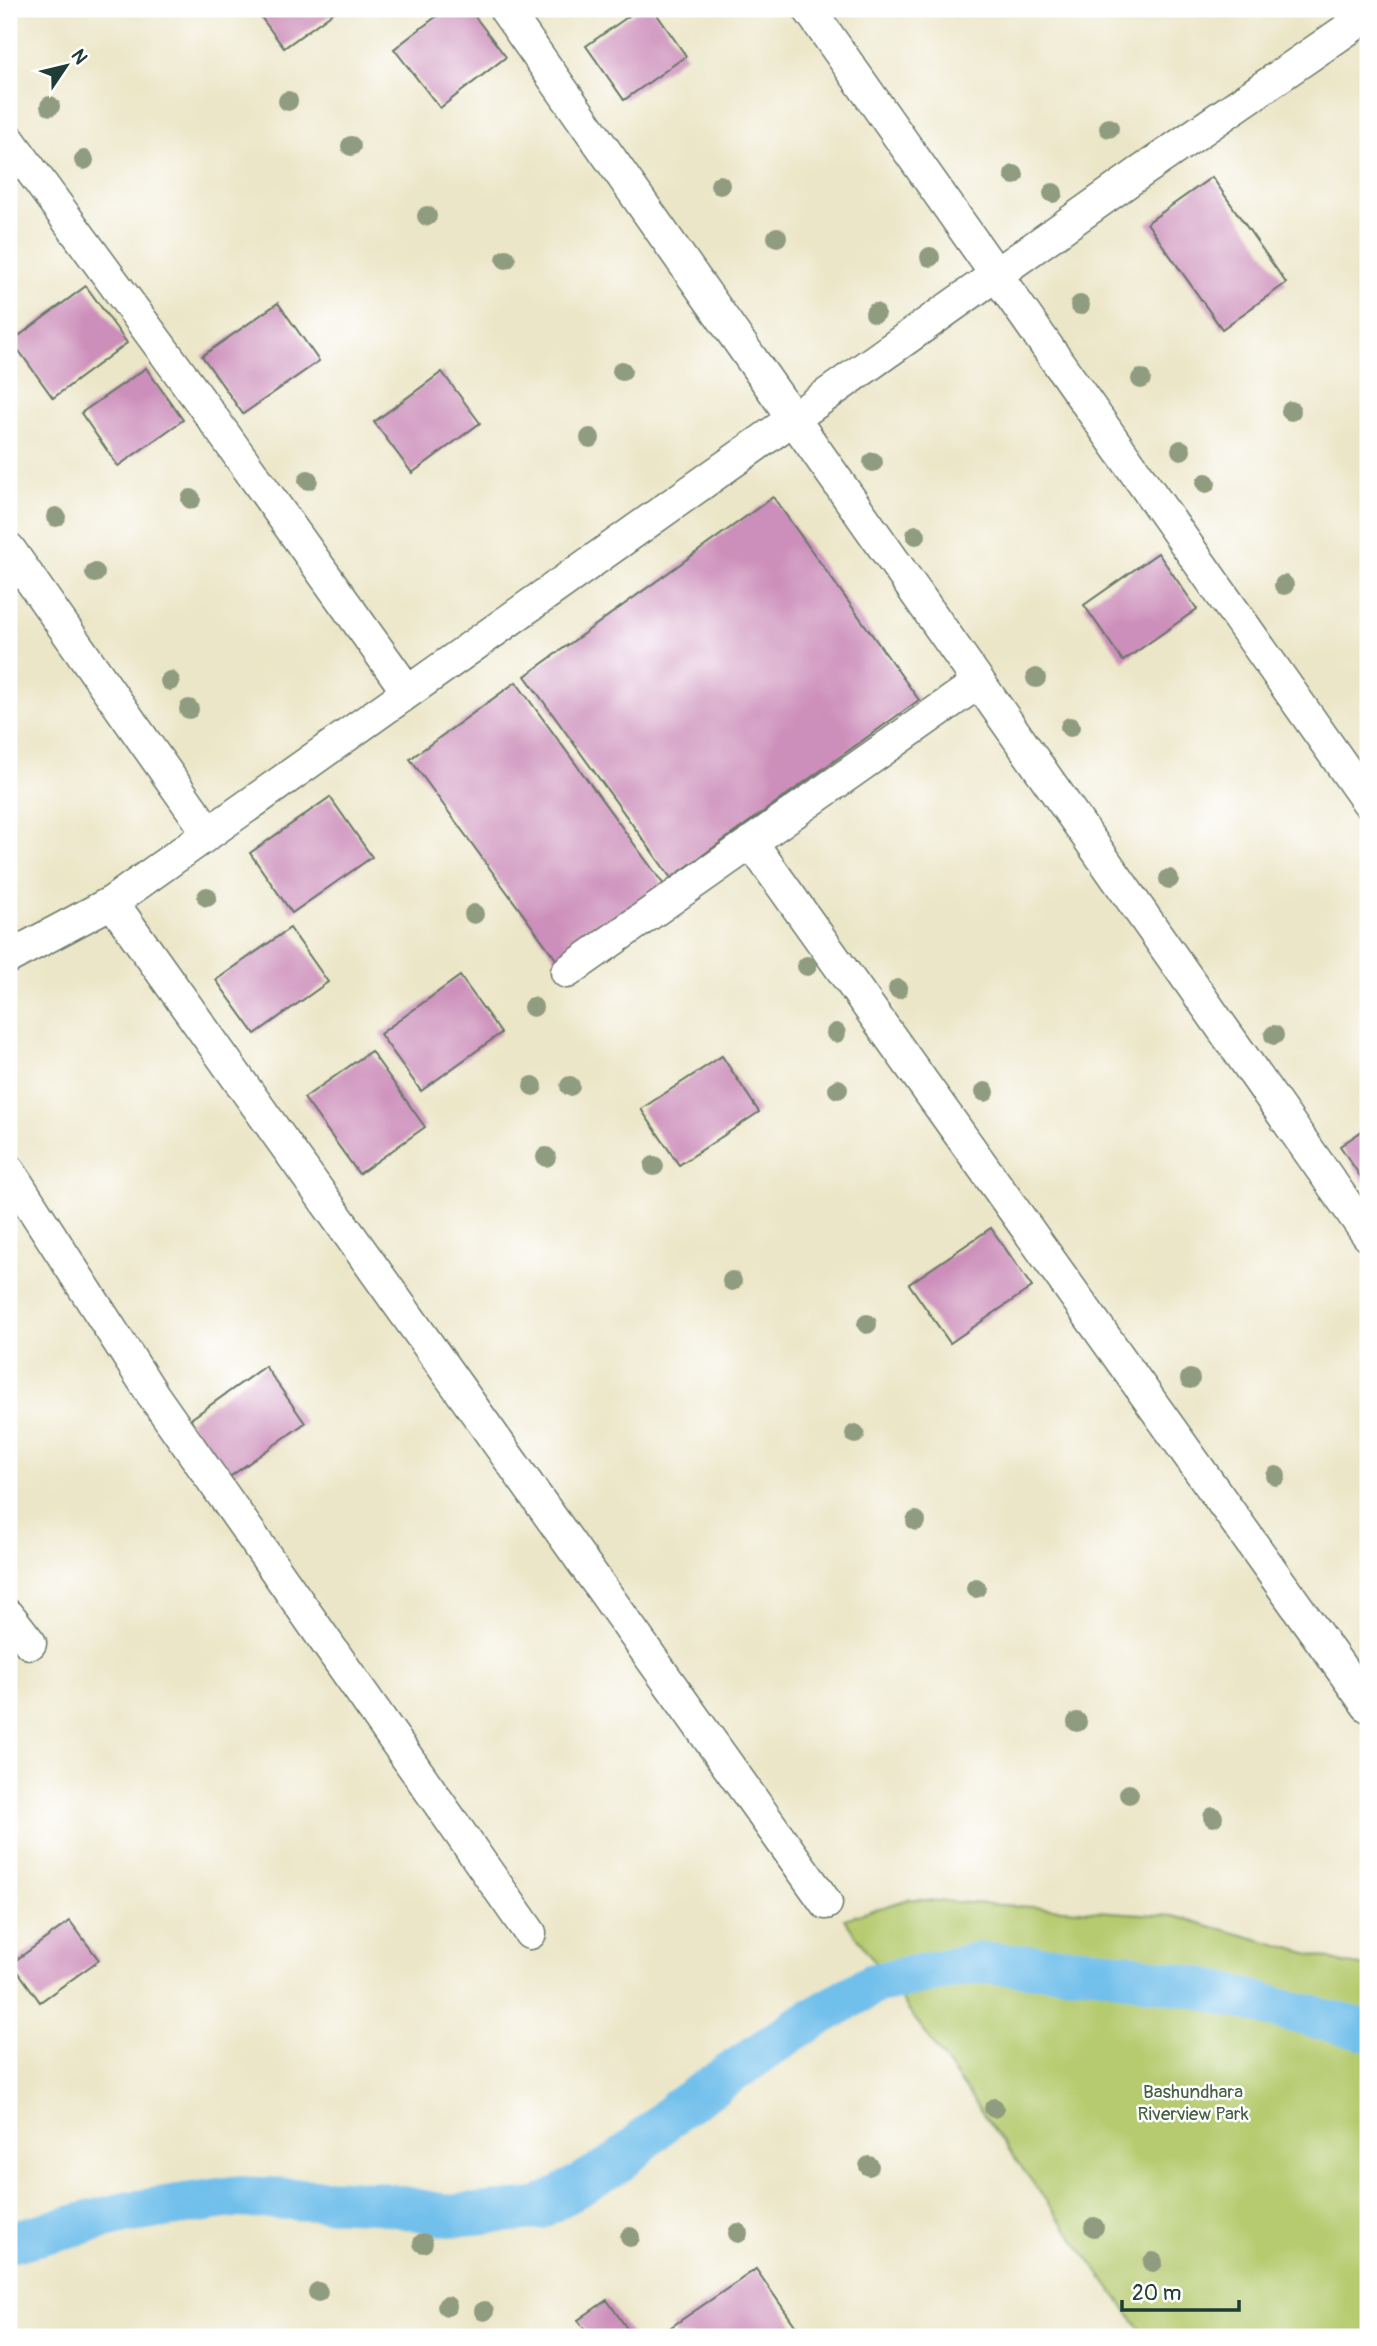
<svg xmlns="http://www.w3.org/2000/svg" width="1377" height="2346" viewBox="0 0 1377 2346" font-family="Pangolin,sans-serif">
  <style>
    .green { fill: #b6cb6f; stroke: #6a8452; stroke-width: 2 }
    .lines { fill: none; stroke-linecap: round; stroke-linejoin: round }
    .canal { stroke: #71bfeb; stroke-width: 42 }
    .building { fill: #cc8eba }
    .street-casing { stroke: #677868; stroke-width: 35 }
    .street { stroke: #fff; stroke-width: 32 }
    .tree { fill: #909c7f }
    .labels { text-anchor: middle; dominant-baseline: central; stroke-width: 5; stroke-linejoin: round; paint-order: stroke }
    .park-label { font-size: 19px; fill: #456043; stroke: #fff }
  </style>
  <rect width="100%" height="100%" fill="#fff"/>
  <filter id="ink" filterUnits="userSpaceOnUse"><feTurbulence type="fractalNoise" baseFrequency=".0143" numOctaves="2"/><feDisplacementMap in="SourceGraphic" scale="14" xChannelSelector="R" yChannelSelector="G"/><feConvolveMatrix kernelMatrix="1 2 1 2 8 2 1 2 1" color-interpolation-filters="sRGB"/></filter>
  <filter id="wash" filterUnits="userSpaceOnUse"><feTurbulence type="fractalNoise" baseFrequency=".00686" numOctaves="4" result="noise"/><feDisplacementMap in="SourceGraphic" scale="28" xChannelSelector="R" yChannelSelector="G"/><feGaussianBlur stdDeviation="1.57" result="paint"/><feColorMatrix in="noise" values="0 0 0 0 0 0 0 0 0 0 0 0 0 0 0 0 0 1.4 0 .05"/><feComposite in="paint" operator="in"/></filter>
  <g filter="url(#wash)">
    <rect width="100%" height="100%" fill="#ece6c8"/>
    <!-- green -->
    <path class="green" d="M 909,1899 L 1174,1916 L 1347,1964 L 1368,1967 L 1368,2337 L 1146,2337 L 992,2127 L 844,1919 Z"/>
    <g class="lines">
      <!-- canal -->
      <path class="canal" d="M 9,2242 L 125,2213 L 233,2197 L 374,2202 L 450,2216 L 538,2209 L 618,2163 L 678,2109 L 794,2030 L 873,1984 L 979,1963 L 1097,1969 L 1200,1988 L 1368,2031"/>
    </g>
    <g id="blocks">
      <!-- building -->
      <path class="building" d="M 255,9 L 338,9 L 284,48 Z
        M 446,9 L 469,9 L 506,57 L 440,108 L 394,49 Z
        M 639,9 L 653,9 L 686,56 L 624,100 L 586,46 Z
        M 1212,177 L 1286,283 L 1222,329 L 1147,223 Z
        M 86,286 L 127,343 L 53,398 L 12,341 Z
        M 278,303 L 319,361 L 243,414 L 202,356 Z
        M 146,368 L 183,420 L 118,466 L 81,413 Z
        M 442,372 L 480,423 L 412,473 L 374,422 Z
        M 773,497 L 919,700 L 671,878 L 525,676 Z
        M 1158,553 L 1197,609 L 1123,661 L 1084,605 Z
        M 516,682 L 664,885 L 558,962 L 410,759 Z
        M 330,797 L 372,857 L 292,913 L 250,853 Z
        M 290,928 L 328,982 L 255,1034 L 216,980 Z
        M 460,976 L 501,1033 L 421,1091 L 380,1034 Z
        M 371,1051 L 425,1127 L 359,1174 L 304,1098 Z
        M 722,1056 L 759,1112 L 679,1165 L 641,1109 Z
        M 1368,1127 L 1368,1188 L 1340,1146 Z
        M 991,1228 L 1032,1287 L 950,1343 L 909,1284 Z
        M 265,1366 L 305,1423 L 228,1478 L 188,1421 Z
        M 70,1921 L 99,1960 L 40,2002 L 12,1963 Z
        M 756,2269 L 801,2334 L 797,2337 L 677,2337 L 671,2327 Z
        M 607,2300 L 633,2337 L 590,2337 L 578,2320 Z"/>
    </g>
  </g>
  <g filter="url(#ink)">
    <use href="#blocks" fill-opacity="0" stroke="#677868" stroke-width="2"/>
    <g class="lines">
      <!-- street casing -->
      <g class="street-casing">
        <path id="street" d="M 505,9 L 1368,1235
          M 809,9 L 1368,802
          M 9,140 L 201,402 L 408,692
          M 9,549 L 208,832
          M 751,842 L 1368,1706
          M 112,902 C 349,1236 589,1568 826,1903
          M 9,957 L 112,902 L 1138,174 L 1368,15
          M 567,972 L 979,682
          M 9,1171 L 153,1395 L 530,1933
          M 9,1616 L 30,1643"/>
      </g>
      <!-- street -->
      <use href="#street" class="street"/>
    </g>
    <!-- trees -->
    <g class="tree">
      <circle cx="288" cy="101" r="10"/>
      <circle cx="50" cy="106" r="10"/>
      <circle cx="1109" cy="128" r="10"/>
      <circle cx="351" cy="146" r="10"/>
      <circle cx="84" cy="160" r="10"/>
      <circle cx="1014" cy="175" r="10"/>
      <circle cx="720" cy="185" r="10"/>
      <circle cx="1053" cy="193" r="10"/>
      <circle cx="427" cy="216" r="10"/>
      <circle cx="777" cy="237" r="10"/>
      <circle cx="930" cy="257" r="10"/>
      <circle cx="506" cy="259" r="10"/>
      <circle cx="1080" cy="305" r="10"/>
      <circle cx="875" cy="313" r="10"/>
      <circle cx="622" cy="371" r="10"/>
      <circle cx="1141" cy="379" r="10"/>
      <circle cx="1291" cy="411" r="10"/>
      <circle cx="590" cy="438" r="10"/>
      <circle cx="1181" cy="450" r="10"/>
      <circle cx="873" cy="462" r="10"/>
      <circle cx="308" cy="480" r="10"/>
      <circle cx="1206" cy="483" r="10"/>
      <circle cx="191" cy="499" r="10"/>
      <circle cx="56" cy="517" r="10"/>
      <circle cx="916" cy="535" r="10"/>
      <circle cx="95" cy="573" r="10"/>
      <circle cx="1284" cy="585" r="10"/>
      <circle cx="1036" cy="678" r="10"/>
      <circle cx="170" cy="681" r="10"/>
      <circle cx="189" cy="709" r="10"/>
      <circle cx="1070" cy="727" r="10"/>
      <circle cx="1169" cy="879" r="10"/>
      <circle cx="207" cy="897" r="10"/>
      <circle cx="474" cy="914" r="10"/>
      <circle cx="807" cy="966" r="10"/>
      <circle cx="898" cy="989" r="10"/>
      <circle cx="533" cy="1007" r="10"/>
      <circle cx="836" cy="1033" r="10"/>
      <circle cx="1274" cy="1035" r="10"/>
      <circle cx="533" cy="1086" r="10"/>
      <circle cx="570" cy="1086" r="10"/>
      <circle cx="838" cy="1089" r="10"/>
      <circle cx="985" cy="1092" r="10"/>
      <circle cx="546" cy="1157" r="10"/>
      <circle cx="654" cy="1166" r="10"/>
      <circle cx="732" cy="1281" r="10"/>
      <circle cx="867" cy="1324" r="10"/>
      <circle cx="1190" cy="1379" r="10"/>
      <circle cx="855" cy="1434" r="10"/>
      <circle cx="1276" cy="1476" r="10"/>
      <circle cx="916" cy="1521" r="10"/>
      <circle cx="976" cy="1588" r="10"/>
      <circle cx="1077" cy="1722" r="10"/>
      <circle cx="1129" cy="1794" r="10"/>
      <circle cx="1213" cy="1817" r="10"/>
      <circle cx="994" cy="2108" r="10"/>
      <circle cx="869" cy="2166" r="10"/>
      <circle cx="1094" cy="2227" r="10"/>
      <circle cx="738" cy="2233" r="10"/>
      <circle cx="630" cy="2237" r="10"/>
      <circle cx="423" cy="2243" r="10"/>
      <circle cx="1153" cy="2262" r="10"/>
      <circle cx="318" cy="2292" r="10"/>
      <circle cx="447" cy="2306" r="10"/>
      <circle cx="484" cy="2311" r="10"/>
    </g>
  </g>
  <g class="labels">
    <!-- park labels -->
    <g class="park-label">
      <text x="1193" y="2092">Bashundhara<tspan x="1193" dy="22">Riverview Park</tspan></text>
    </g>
  </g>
  <!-- margin -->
  <rect width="1377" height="2346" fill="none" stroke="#fff" stroke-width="35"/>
  <!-- north arrow -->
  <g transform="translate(66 66) rotate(55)" stroke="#ffffff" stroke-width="5" paint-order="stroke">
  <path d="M0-5L12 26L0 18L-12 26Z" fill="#1f3d34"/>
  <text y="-10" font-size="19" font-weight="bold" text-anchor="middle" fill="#1f3d34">N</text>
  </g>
  <!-- scale -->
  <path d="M1122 2300v10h117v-10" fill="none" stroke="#1f3d34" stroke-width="3.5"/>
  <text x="1132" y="2300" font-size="21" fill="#1f3d34" stroke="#ffffff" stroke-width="5" paint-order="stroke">20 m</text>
</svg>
